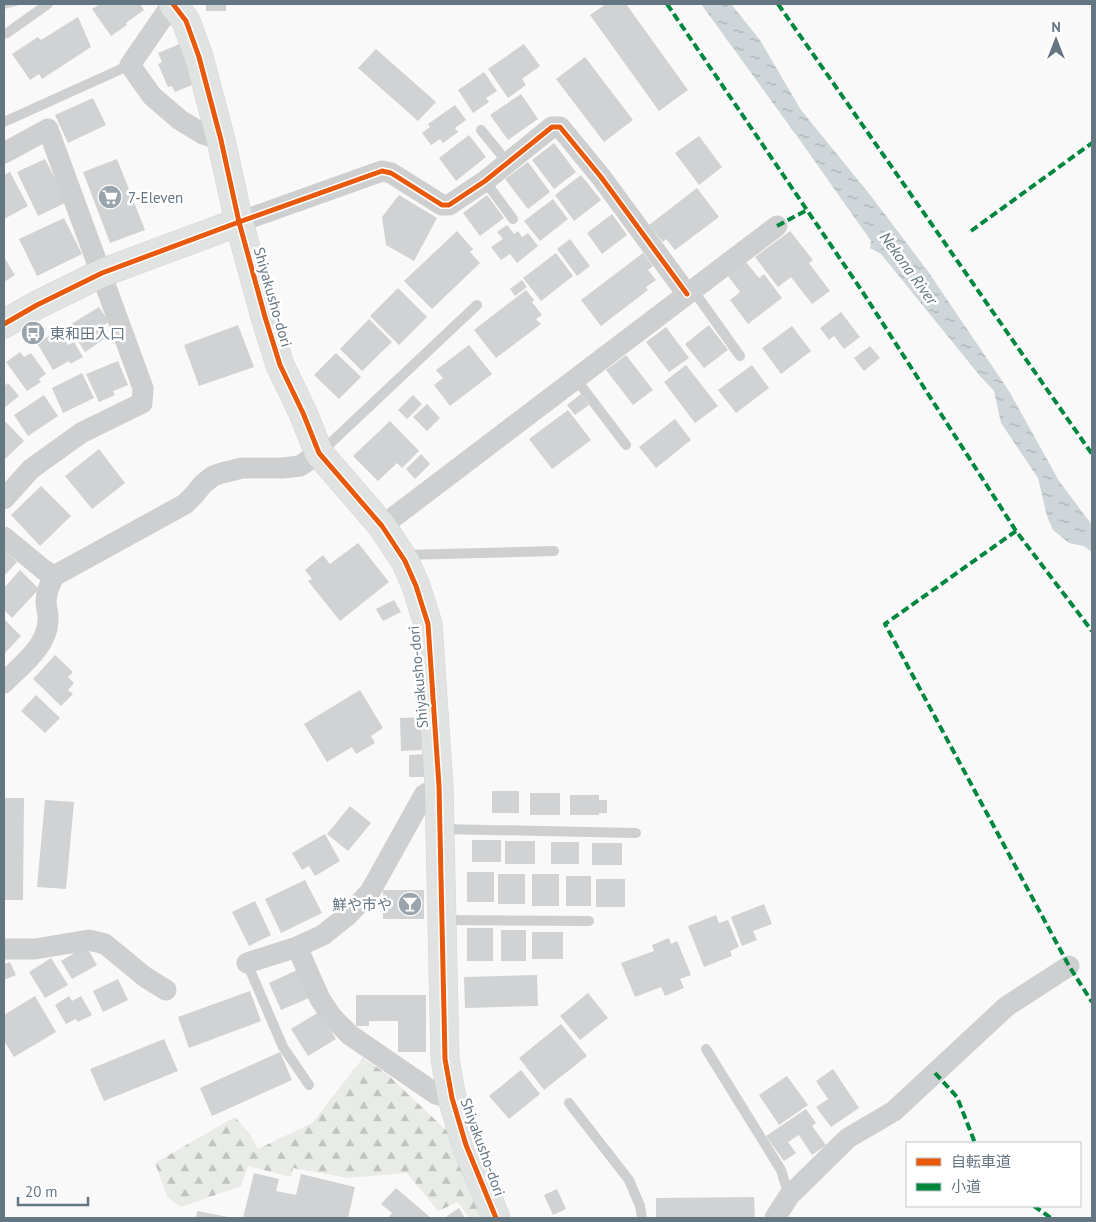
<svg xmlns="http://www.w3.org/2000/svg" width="1096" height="1222" viewBox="0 0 1096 1222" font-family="'PT Sans','Noto Sans JP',sans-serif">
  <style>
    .forest { fill: url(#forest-firs) }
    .water { fill: url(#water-ripples) }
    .building { fill: #d0d2d3 }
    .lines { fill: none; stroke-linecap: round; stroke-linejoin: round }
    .secondary-casing { stroke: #d5d6d7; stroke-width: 29 }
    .lane { stroke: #cecfd0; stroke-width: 10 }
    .street { stroke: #cecfd0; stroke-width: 21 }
    .secondary { stroke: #e1e2e2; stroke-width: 28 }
    .quiet { stroke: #00873e; stroke-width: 4; stroke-dasharray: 8 4; stroke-linecap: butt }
    .cycleway-casing { stroke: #fff; stroke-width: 8 }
    .cycleway { stroke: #e8590c; stroke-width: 5 }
    .labels { text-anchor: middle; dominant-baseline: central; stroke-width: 5; stroke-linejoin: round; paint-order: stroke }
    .poi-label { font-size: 15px; fill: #657683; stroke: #fff; text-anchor: start }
    .street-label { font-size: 15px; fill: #657683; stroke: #fff }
    .water-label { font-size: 16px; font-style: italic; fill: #60757c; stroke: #fff }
  </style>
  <defs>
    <pattern id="forest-firs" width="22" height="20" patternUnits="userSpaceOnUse" patternTransform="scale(1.25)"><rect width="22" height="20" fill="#e8ebe6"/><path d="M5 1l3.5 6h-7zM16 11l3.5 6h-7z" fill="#c0c3c0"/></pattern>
    <pattern id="water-ripples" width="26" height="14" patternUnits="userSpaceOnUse" patternTransform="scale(1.25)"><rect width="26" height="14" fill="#ced6d9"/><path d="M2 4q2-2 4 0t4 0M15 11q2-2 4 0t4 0" fill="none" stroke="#abb2b5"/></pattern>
  </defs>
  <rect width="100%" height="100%" fill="#f9f9f9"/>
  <!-- forest -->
  <path class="forest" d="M 363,1058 L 387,1074 L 447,1131 L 483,1218 L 469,1218 L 458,1202 L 438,1211 L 407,1173 L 348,1178 L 293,1168 L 291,1177 L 248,1166 L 241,1186 L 181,1207 L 168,1198 L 155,1163 L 235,1117 L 249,1133 L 258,1149 L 312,1123 Z"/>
  <!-- water -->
  <path class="water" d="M 701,4 L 731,4 L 760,40 L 801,110 L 871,196 L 927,270 L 1009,391 L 1059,481 L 1092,525 L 1092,552 L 1084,546 L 1069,543 L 1053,530 L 1047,516 L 1038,478 L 1001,423 L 994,391 L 980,376 L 881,254 L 870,248 L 871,241 L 804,146 Z"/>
  <!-- building -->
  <path class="building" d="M 4,4 L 23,4 L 4,9 Z
    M 100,4 L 140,4 L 144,10 L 126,23 L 127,25 L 111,36 L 92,9 Z
    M 206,4 L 226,4 L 226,11 L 206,11 Z
    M 606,4 L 626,4 L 688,90 L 659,111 L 590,15 Z
    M 78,17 L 91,47 L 42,79 L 39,74 L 30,80 L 12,54 L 38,37 L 41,40 Z
    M 182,43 L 199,82 L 175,92 L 172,86 L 168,87 L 158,64 L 162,62 L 158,53 Z
    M 524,44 L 540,66 L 522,79 L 526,85 L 508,98 L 488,69 Z
    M 376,49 L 436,102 L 418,121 L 358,68 Z
    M 585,57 L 633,120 L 604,142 L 556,79 Z
    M 484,72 L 497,91 L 486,98 L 489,102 L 473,113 L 458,90 Z
    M 521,94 L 538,119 L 508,140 L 490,115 Z
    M 93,98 L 106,125 L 68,143 L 55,115 Z
    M 455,105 L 466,120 L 455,128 L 458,132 L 443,143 L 440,139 L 431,145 L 422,133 L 430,127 L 428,124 Z
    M 469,135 L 486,157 L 456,181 L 439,158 Z
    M 699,136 L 722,167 L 699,185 L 675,153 Z
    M 554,143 L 576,172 L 554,189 L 532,160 Z
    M 45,159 L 67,202 L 38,216 L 17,172 Z
    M 117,159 L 145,230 L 110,243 L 83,172 Z
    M 528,162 L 550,192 L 528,209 L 505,179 Z
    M 10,172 L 28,206 L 4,219 L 4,175 Z
    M 581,175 L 601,200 L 574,221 L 555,195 Z
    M 697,188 L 719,217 L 675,250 L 666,239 L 663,242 L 649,225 Z
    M 399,195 L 437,218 L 414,261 L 386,245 L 382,217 Z
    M 487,195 L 504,218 L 480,236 L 463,213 Z
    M 553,199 L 568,219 L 540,241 L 524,221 Z
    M 612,214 L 627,235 L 602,254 L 587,233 Z
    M 64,218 L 82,254 L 37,276 L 19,239 Z
    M 507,225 L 514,234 L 518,231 L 522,237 L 528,233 L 538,246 L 517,263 L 510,254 L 501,260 L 491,247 L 503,239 L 497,232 Z
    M 457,231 L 473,249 L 470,252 L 480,263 L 432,309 L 404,281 Z
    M 790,231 L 813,260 L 809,263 L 830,291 L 812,304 L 791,277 L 778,287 L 755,257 Z
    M 570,239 L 590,266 L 577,276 L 557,249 Z
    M 556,253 L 573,276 L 541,301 L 523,278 Z
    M 643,253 L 653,266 L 648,270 L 656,280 L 646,287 L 648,290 L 601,326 L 581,300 Z
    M 4,257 L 15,275 L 4,282 Z
    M 746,262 L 759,278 L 764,274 L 782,298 L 748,324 L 730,300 L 740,292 L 728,276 Z
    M 522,280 L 527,287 L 515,296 L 510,289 Z
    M 398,288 L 427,317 L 399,345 L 370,316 Z
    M 526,290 L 534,300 L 532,302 L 542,315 L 536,319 L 541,324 L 496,358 L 474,330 Z
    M 99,307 L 109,322 L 101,327 L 107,337 L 85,352 L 68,326 Z
    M 841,312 L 860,337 L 844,349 L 834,336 L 829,340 L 820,328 Z
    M 369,319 L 392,342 L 362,371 L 340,349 Z
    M 238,325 L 254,367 L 199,386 L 184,345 Z
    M 709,325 L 728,350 L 704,368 L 685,344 Z
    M 792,326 L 811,351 L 781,374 L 762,348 Z
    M 666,327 L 689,358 L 669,372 L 646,342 Z
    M 59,330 L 68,345 L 74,342 L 83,357 L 70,364 L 69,361 L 53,370 L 37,343 Z
    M 469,345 L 492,374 L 450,406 L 434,385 L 443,378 L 436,370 Z
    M 870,346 L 880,358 L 864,371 L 854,358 Z
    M 20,352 L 24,357 L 31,353 L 46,374 L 39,379 L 41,382 L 27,391 L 6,362 Z
    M 336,353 L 361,377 L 339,399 L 314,375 Z
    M 626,355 L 653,390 L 633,405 L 606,370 Z
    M 118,361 L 128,385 L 113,391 L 115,395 L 99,402 L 86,374 Z
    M 686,365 L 718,406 L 695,423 L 664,382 Z
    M 752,365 L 769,388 L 736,413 L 718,390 Z
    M 82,373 L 94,398 L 63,413 L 52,388 Z
    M 8,383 L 19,396 L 4,408 L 4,386 Z
    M 581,394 L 589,405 L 575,415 L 567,405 Z
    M 44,395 L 58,416 L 28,436 L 14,415 Z
    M 413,395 L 422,404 L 407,419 L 398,410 Z
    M 427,404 L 440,418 L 427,431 L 413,417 Z
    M 568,410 L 591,440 L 552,469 L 529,439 Z
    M 675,419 L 691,440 L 656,468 L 639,447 Z
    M 4,420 L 24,441 L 4,460 Z
    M 390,421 L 419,451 L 402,468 L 397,463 L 378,481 L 353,456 Z
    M 99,449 L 125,483 L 92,509 L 65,476 Z
    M 421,454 L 430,464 L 415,479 L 406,469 Z
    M 41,486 L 71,516 L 40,546 L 11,515 Z
    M 358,543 L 389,582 L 340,621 L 308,581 L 312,579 L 305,570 L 323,555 L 330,564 Z
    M 4,550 L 17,562 L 4,576 Z
    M 20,570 L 39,589 L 12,618 L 4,610 L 4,588 Z
    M 394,600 L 401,612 L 383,621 L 376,609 Z
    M 4,619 L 21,636 L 4,654 Z
    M 55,655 L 73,672 L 68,677 L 74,683 L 68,690 L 73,694 L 61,706 L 33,679 Z
    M 360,690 L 383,728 L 371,736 L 375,743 L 356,754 L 352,747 L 327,762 L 304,724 Z
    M 36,695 L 60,718 L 45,733 L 21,711 Z
    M 424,717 L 424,750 L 401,751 L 400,718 Z
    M 427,754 L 428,777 L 409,777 L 409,755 Z
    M 492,791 L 519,791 L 519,813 L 492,813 Z
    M 530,793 L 560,793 L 560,815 L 530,815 Z
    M 570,795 L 599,795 L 599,800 L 607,800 L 607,813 L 599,813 L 599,815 L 570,815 Z
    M 4,798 L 24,798 L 23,900 L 4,900 Z
    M 45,800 L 74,802 L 66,889 L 37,887 Z
    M 350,806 L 371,823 L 348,851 L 327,834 Z
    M 325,834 L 340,861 L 315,876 L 309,866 L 302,870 L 292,853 Z
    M 472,840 L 501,840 L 501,862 L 472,862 Z
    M 505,841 L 535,841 L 535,864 L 505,864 Z
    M 551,842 L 579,842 L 579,864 L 551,864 Z
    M 592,843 L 622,843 L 622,865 L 592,865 Z
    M 467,872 L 494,872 L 494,902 L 467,902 Z
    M 498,874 L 525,874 L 525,904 L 498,904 Z
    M 532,874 L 559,874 L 559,906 L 532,906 Z
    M 566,876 L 591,876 L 591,906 L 566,906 Z
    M 596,879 L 625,879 L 625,907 L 596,907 Z
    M 305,880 L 322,913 L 281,933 L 265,899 Z
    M 383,890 L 424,890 L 424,919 L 383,919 Z
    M 255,901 L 271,935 L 249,946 L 232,912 Z
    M 764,904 L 772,924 L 753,931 L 757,940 L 742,946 L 731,917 Z
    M 716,915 L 719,923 L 728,920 L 739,947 L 730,951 L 732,956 L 704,967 L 688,926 Z
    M 467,928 L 493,928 L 493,961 L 467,961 Z
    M 501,930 L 526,930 L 526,961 L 501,961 Z
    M 532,932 L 563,932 L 563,959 L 532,959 Z
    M 669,938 L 671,944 L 677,941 L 691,975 L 680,979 L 684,988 L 665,996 L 661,987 L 635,997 L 621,963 L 654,951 L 652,945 Z
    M 86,946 L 97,965 L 72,979 L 61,961 Z
    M 51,958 L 68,985 L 45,998 L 29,972 Z
    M 10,962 L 16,975 L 4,980 L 4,964 Z
    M 297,970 L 309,998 L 281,1010 L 269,983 Z
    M 537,975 L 538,1006 L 465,1008 L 464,977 Z
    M 118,979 L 128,1000 L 103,1012 L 93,991 Z
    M 250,991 L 261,1021 L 189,1048 L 178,1017 Z
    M 588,993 L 608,1018 L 580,1040 L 560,1016 Z
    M 356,995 L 426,995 L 426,1052 L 398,1052 L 398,1021 L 369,1021 L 369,1026 L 356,1026 Z
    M 35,996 L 56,1032 L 14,1057 L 4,1041 L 4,1015 Z
    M 69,996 L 72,1001 L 81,996 L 92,1015 L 78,1022 L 76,1019 L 66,1024 L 55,1005 Z
    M 319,1012 L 336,1039 L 308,1056 L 291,1029 Z
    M 561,1024 L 587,1056 L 544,1090 L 519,1058 Z
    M 164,1039 L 178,1071 L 104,1101 L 90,1069 Z
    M 280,1052 L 292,1080 L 212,1116 L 200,1088 Z
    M 833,1069 L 859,1108 L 831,1127 L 816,1107 L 828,1099 L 816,1081 Z
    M 521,1070 L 540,1094 L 509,1119 L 489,1096 Z
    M 787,1076 L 808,1105 L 779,1125 L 759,1095 Z
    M 806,1109 L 816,1123 L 812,1126 L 826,1145 L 812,1155 L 799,1135 L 788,1142 L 796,1153 L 784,1161 L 766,1136 Z
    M 254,1173 L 279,1179 L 276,1191 L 296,1195 L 301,1174 L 355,1187 L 348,1218 L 243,1218 Z
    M 396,1188 L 431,1218 L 388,1218 L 392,1213 L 381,1204 Z
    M 557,1189 L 566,1209 L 553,1215 L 544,1195 Z
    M 754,1197 L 755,1218 L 656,1218 L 656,1198 Z
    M 459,1208 L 465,1218 L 448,1218 L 447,1216 Z
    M 197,1211 L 228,1217 L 227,1218 L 196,1218 Z"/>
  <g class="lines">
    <!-- secondary casing -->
    <g class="secondary-casing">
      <path id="secondary" d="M 173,4 L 186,21 L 199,57 L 221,140 L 239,222 L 265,317 L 280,365 L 303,413 L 319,453 L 382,526 L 405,561 L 416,586 L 428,624 L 439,786 L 445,1059 L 452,1098 L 466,1145 L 496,1218
        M 4,324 L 37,305 L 102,273 L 239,222"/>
    </g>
    <!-- lane -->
    <path class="lane" d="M 4,34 L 7,33 L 48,4
      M 4,122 L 130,65
      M 481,130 L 507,162
      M 485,181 L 513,219
      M 693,290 L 740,356
      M 576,379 L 626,445
      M 321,452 L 477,305
      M 404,555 L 554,551
      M 442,829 L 636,833
      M 442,920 L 589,921
      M 247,963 L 283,1047 L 309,1085
      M 706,1049 L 781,1170 L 789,1196
      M 569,1103 L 629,1180 L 640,1206 L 642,1218"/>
    <!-- street -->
    <path class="street" d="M 172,4 L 130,65 L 152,96 L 180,120 L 203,134 L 221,140
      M 4,153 L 48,129 L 143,388 L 142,403 L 81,433 L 31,469 L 4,499
      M 239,222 L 382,171 L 391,173 L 442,205 L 449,205 L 485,181 L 552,127 L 560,127 L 601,177 L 687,294
      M 382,526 L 777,226
      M 4,537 L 44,570 L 54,576
      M 4,683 C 21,665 47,647 48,621 C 49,615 46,608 46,602 C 46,592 50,584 54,576 L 185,504 L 194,495 L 203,484 L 213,476 L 222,473 L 242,468 L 283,468 L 300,466 L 319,453
      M 297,947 L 320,999 L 332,1017 L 350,1035 L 436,1094 L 452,1098
      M 4,949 L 35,949 L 89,940 L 105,944 L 145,977 L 166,990
      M 247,963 L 297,947 L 323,935 L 348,915 L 370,892 L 424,795 L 439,786
      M 775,1218 L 789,1196 L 848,1138 L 894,1111 L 1007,1006 L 1069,966"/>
    <!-- secondary -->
    <use href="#secondary" class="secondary"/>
    <!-- quiet -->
    <path class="quiet" d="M 667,4 L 862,291 L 1016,531 L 1092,631
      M 778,4 L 1092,454
      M 777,226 L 807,210
      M 971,231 L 1092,143
      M 1016,531 L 885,624 L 1069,966 L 1092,1002
      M 935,1073 L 957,1097 L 975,1143
      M 1034,1206 L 1051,1218"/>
    <!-- cycleway casing -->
    <g class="cycleway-casing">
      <path id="cycleway" d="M 173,4 L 186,21 L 199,57 L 221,140 L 239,222 L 265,317 L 280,365 L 303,413 L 319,453 L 382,526 L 405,561 L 416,586 L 428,624 L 439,786 L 445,1059 L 452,1098 L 466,1145 L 496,1218
        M 4,324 L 37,305 L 102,273 L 239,222 L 382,171 L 391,173 L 442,205 L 449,205 L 485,181 L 552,127 L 560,127 L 601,177 L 687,294"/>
    </g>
    <!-- cycleway -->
    <use href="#cycleway" class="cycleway"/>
  </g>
  <!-- icons -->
  <defs>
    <g id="supermarket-disc" transform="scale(1.25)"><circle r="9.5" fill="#99a4ac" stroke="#fff"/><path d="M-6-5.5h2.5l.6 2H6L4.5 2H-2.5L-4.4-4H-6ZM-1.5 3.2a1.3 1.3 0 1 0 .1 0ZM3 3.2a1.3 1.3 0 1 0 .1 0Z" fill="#fff"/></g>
    <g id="bus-disc" transform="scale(1.25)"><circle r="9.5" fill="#99a4ac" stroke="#fff"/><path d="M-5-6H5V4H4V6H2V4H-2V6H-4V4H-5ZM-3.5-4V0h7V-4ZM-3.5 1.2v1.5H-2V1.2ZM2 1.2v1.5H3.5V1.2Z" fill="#fff"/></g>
    <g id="bar-disc" transform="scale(1.25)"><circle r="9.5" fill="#99a4ac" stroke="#fff"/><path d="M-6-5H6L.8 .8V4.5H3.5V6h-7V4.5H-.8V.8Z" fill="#fff"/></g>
  </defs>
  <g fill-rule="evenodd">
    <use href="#supermarket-disc" x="110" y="197"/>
    <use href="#bus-disc" x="33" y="333"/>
    <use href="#bar-disc" x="410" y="904"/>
  </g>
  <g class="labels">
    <!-- poi labels -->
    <g class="poi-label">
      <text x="128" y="197">7-Eleven</text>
      <text x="50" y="333">東和田入口</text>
      <text x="392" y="904" text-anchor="end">鮮や市や</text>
    </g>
    <!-- street labels -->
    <g class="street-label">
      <text transform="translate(273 297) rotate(74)">Shiyakusho-dori</text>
      <text transform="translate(418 677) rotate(-95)">Shiyakusho-dori</text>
      <text transform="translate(483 1147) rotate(70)">Shiyakusho-dori</text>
    </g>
    <!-- water labels -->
    <g class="water-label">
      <text transform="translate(909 268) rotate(54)">Nekona River</text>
    </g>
  </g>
  <!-- border -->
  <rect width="1096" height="1222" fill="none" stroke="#657683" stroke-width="10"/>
  <!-- legend -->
  <rect x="906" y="1142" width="175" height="65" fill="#ffffff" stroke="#c1c8cd"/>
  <rect x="916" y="1158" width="25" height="8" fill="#e8590c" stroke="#c1c8cd"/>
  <text x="951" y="1167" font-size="15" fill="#657683">自転車道</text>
  <rect x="916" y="1183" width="25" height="8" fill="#00873e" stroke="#c1c8cd"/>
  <text x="951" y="1192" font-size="15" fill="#657683">小道</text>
  <!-- north arrow -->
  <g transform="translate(1056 40)" stroke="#ffffff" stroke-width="4" paint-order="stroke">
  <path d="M0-4L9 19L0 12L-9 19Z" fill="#657683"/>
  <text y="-8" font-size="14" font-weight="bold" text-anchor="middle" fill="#657683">N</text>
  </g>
  <!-- scale -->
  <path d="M18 1197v8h70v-8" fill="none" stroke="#657683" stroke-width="2.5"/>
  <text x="25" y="1197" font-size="15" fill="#657683" stroke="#ffffff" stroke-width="4" paint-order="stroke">20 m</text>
</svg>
